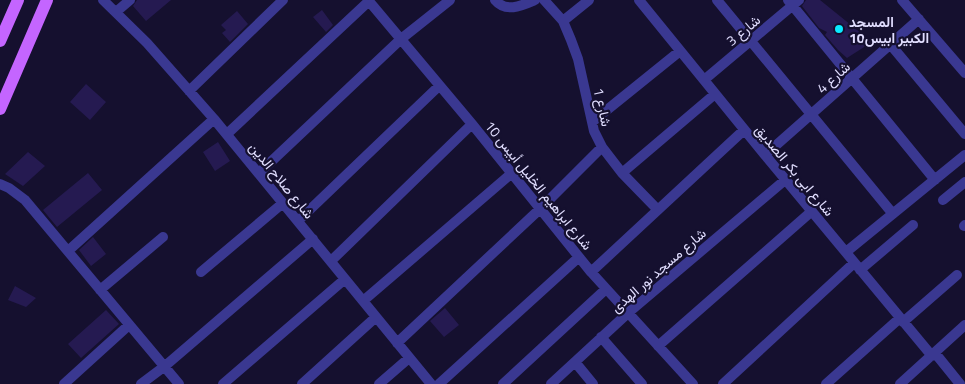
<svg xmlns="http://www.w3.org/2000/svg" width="965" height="384" viewBox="0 0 965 384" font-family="'Titillium Web',Vazirmatn,sans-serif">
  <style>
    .building { fill: #251a51 }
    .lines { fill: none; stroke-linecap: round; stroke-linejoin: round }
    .minor { stroke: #3a3891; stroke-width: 10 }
    .primary { stroke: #c465ff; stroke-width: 12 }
    .poi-dot { fill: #0ae9ff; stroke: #15102f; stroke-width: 2 }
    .labels { text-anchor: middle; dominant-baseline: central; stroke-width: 4.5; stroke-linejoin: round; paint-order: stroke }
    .poi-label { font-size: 14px; font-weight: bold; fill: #e1deff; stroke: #15102f; text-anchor: start }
    .street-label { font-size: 14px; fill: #e1deff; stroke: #15102f }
  </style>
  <rect width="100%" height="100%" fill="#15102f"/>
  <!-- building -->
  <path class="building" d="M 137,0 L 171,0 L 146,21 L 133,6 Z
    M 806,0 L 820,0 L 872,42 L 847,58 L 838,50 L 825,35 L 827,32 L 819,28 L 802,6 Z
    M 322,10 L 333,25 L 326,32 L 313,17 Z
    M 237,11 L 248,24 L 230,42 L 222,33 L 226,30 L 221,25 Z
    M 86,84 L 106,102 L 90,120 L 70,102 Z
    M 218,142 L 230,161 L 215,171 L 203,152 Z
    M 28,152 L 45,166 L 23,186 L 5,174 Z
    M 88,173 L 102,190 L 57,227 L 43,210 Z
    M 93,237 L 106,254 L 91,266 L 79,250 Z
    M 15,286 L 36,298 L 26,307 L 8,300 Z
    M 445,308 L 459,325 L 444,337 L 430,321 Z
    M 106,310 L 119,324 L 81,358 L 68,344 Z"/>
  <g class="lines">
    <!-- minor -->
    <path class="minor" d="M 103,0 L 147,43 L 214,119 L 431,384
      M 368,0 L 472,124 L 591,272 L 693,384
      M 495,0 C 506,13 521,6 535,0
      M 544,0 L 563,21 L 571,40 L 578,59 L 594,131 L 602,147 L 622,173 L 657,209
      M 639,0 L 765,155 L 932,356
      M 717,0 L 893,214
      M 788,0 L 935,180
      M 902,0 L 965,73
      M 116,12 L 130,0
      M 563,21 L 589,0
      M 890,44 L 965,134
      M 704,80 L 799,0
      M 189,91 L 283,0
      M 592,122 L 680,51
      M 227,134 L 369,1
      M 765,155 L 919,19
      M 259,173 L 401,39 L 450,0
      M 622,173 L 715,94
      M 0,184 L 9,188 L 25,200 L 179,384
      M 943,200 L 965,182
      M 298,221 L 439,86
      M 964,226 L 965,225
      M 68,251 L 214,119
      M 846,252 L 965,155
      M 331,261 L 472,124
      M 860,270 L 913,225
      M 201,272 L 283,203
      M 591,272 L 744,130
      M 100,290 L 163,237
      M 363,301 L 512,173
      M 903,322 L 957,275
      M 601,337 L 642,384
      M 397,343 L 541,208 L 602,147
      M 658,346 L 812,211
      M 935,353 L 960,384
      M 575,362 L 593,384
      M 64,384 L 129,325
      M 141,384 L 165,366 L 313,239
      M 223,384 L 345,279
      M 302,384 L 376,317
      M 379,384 L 409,358
      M 439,384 L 579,257
      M 503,384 L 606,289
      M 551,384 L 628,313 L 785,180
      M 723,384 L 854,263
      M 826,384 L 900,318
      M 900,384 L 965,325"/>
    <!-- primary -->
    <path class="primary" d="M 0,41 L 18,0
      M 0,109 L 47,0"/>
  </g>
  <!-- markers -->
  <circle class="poi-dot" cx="839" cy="29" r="5"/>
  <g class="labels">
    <!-- poi labels -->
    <g class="poi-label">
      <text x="849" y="21">المسجد<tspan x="849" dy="16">الكبير ابيس10</tspan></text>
    </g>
    <!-- street labels -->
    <g class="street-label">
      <text transform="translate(743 30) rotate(-40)">شارع 3</text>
      <text transform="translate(833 77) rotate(-42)">شارع 4</text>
      <text transform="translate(603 107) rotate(77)">شارع 1</text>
      <text transform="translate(795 170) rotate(50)">شارع ابى بكر الصديق</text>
      <text transform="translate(282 180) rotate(51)">شارع صلاح الدين</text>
      <text transform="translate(539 185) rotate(51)">شارع ابراهيم الخليل أبيس 10</text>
      <text transform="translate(658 270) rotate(-41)">شارع مسجد نور الهدى</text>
    </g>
  </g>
</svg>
